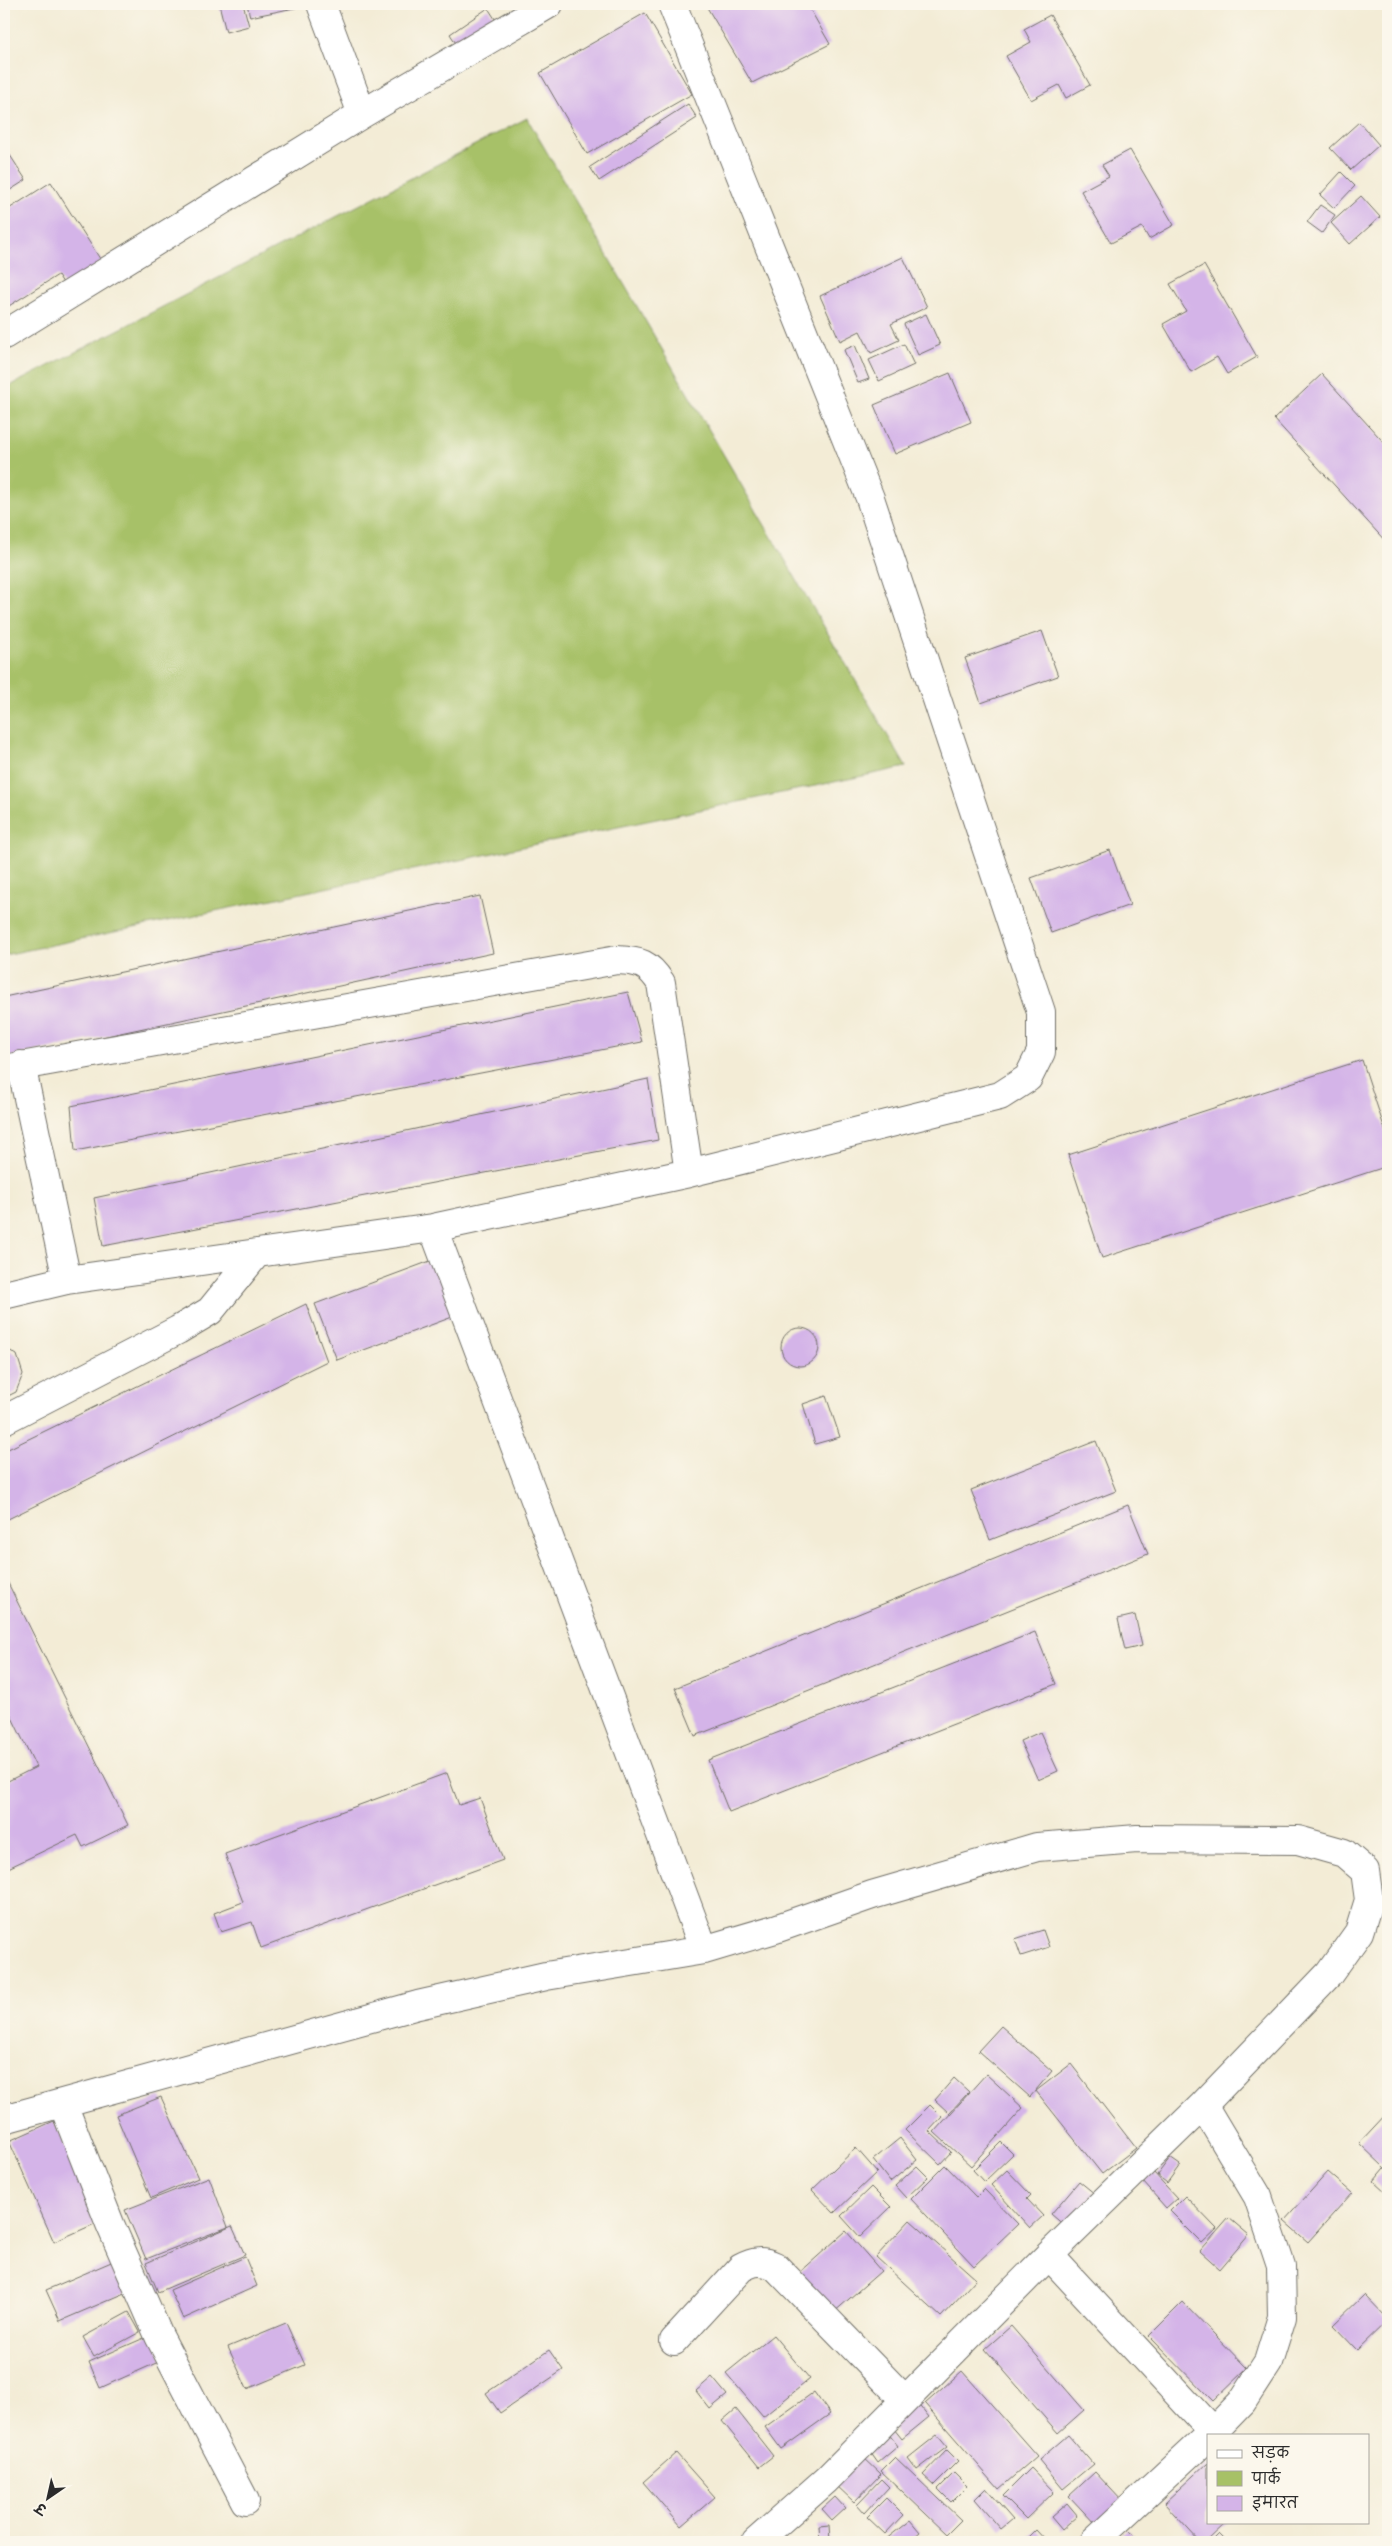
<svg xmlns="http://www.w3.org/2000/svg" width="1392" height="2546" viewBox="0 0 1392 2546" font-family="'Playpen Sans','Playpen Sans Deva',sans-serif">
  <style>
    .green { fill: #a7c167; stroke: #697649 }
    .building { fill: #d4b4e8 }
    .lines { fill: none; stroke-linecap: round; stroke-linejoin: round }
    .minor-casing { stroke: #716f67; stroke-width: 30 }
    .minor { stroke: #fff; stroke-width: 28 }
  </style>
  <rect width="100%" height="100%" fill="#fbf7ec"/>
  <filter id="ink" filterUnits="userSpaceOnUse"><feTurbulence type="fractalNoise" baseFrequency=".02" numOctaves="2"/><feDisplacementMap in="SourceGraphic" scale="10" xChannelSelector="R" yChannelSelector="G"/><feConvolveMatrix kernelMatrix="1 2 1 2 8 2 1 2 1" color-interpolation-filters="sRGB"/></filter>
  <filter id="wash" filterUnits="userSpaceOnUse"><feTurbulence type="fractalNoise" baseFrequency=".0096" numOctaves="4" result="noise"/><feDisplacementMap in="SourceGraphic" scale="20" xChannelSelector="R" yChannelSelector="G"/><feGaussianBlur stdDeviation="1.12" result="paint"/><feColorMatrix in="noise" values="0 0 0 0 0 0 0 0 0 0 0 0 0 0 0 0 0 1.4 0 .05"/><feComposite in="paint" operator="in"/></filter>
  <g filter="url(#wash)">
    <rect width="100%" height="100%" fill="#f3ecd6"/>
    <!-- green -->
    <path class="green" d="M 527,118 L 906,767 L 4,955 L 4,389 Z"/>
    <g id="blocks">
      <!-- building -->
      <path class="building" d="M 219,4 L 243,4 L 249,26 L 226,32 Z
        M 247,4 L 304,4 L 304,6 L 250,17 Z
        M 705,4 L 807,4 L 830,44 L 752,83 Z
        M 488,8 L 497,22 L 459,48 L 450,34 Z
        M 645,13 L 692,94 L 587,154 L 540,73 Z
        M 1050,15 L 1090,85 L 1066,98 L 1059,85 L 1031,100 L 1006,56 L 1031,42 L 1024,29 Z
        M 688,104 L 697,118 L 599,181 L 590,167 Z
        M 1359,122 L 1379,145 L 1351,170 L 1330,148 Z
        M 4,146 L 26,180 L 4,194 Z
        M 1130,150 L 1174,225 L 1149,239 L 1142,227 L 1111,243 L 1081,191 L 1109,176 L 1102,165 Z
        M 1341,172 L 1355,186 L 1334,208 L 1320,195 Z
        M 51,182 L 102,262 L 65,286 L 58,275 L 4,309 L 4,212 Z
        M 1361,196 L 1380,217 L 1350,244 L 1331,223 Z
        M 1320,205 L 1335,215 L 1322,233 L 1307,222 Z
        M 903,257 L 927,307 L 891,324 L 899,340 L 871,353 L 860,331 L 840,341 L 820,296 Z
        M 1204,265 L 1257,357 L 1227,374 L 1217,357 L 1191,372 L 1163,324 L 1186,311 L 1170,284 Z
        M 926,314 L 940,345 L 918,355 L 904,324 Z
        M 904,344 L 914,365 L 879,381 L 869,360 Z
        M 855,345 L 869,379 L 858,383 L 844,350 Z
        M 950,373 L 971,422 L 895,454 L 874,405 Z
        M 1322,374 L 1388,447 L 1388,544 L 1274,419 Z
        M 1042,631 L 1058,676 L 981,703 L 965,658 Z
        M 1110,850 L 1130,905 L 1051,933 L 1031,878 Z
        M 480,896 L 493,953 L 4,1058 L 4,997 Z
        M 628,992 L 642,1042 L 75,1151 L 71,1106 Z
        M 1362,1060 L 1388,1139 L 1388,1166 L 1102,1258 L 1068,1155 Z
        M 648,1079 L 658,1140 L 103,1246 L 94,1198 Z
        M 441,1257 L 463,1313 L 337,1360 L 315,1304 Z
        M 306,1304 L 327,1361 L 4,1521 L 4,1451 Z
        M781 1347a19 19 0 1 1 38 0a19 19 0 1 1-38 0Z
        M 4,1347 L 17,1355 L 23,1374 L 16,1392 L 4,1398 Z
        M 826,1396 L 840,1437 L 815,1444 L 803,1404 Z
        M 1096,1441 L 1116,1491 L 990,1540 L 971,1490 Z
        M 1128,1505 L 1148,1554 L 695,1736 L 675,1688 Z
        M 4,1575 L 128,1825 L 83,1847 L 77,1835 L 4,1870 L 4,1783 L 36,1767 L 4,1701 Z
        M 1135,1615 L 1142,1646 L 1125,1650 L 1118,1619 Z
        M 1035,1632 L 1056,1684 L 729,1812 L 708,1760 Z
        M 1040,1732 L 1058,1771 L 1038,1780 L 1020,1741 Z
        M 447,1773 L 459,1805 L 480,1798 L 503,1860 L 261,1948 L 252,1922 L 221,1932 L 214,1913 L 243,1902 L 225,1854 Z
        M 1043,1930 L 1049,1947 L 1021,1956 L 1015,1939 Z
        M 1001,2026 L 1052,2071 L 1030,2097 L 978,2051 Z
        M 1071,2064 L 1136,2148 L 1102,2174 L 1036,2091 Z
        M 986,2074 L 1023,2108 L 971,2166 L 934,2132 Z
        M 954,2078 L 969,2092 L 949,2113 L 935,2100 Z
        M 161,2097 L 198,2178 L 151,2198 L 116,2115 Z
        M 930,2105 L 942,2117 L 929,2131 L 951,2152 L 940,2164 L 905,2130 Z
        M 1388,2112 L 1388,2190 L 1386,2192 L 1374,2181 L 1385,2168 L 1359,2143 Z
        M 54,2121 L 99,2222 L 54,2242 L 9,2141 Z
        M 900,2138 L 917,2160 L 890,2182 L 873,2160 Z
        M 1001,2142 L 1013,2154 L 984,2182 L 973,2170 Z
        M 856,2148 L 877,2172 L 834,2213 L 812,2190 Z
        M 1170,2158 L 1180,2165 L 1167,2183 L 1157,2175 Z
        M 945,2165 L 976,2197 L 984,2189 L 1018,2224 L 974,2266 L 911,2199 Z
        M 917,2166 L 928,2177 L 906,2198 L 895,2186 Z
        M 1007,2170 L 1031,2195 L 1027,2199 L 1043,2216 L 1030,2228 L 991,2185 Z
        M 1153,2172 L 1177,2198 L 1166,2208 L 1143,2182 Z
        M 1328,2172 L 1352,2193 L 1308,2242 L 1284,2221 Z
        M 209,2177 L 228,2227 L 146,2259 L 125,2210 Z
        M 1079,2181 L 1095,2194 L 1066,2227 L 1051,2214 Z
        M 871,2187 L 891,2207 L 860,2237 L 841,2216 Z
        M 1185,2196 L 1217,2229 L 1202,2243 L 1170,2211 Z
        M 1229,2218 L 1249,2235 L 1220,2269 L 1200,2251 Z
        M 910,2220 L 976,2279 L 941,2317 L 876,2257 Z
        M 232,2226 L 245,2255 L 158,2292 L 146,2263 Z
        M 846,2231 L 881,2271 L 833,2313 L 798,2274 Z
        M 245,2257 L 257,2286 L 183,2319 L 170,2290 Z
        M 116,2260 L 130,2291 L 60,2321 L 46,2290 Z
        M 1364,2295 L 1388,2320 L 1357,2350 L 1333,2325 Z
        M 1183,2302 L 1247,2368 L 1213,2401 L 1149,2336 Z
        M 129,2312 L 140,2332 L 94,2357 L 83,2337 Z
        M 286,2323 L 305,2365 L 247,2389 L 228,2347 Z
        M 1011,2326 L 1084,2410 L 1058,2433 L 985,2349 Z
        M 151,2335 L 163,2360 L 100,2388 L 89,2362 Z
        M 773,2335 L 810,2379 L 763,2417 L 726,2373 Z
        M 549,2350 L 563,2370 L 500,2413 L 486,2393 Z
        M 962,2371 L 1037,2456 L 999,2489 L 925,2404 Z
        M 712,2377 L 727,2395 L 710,2409 L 696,2391 Z
        M 814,2392 L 830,2414 L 781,2449 L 765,2427 Z
        M 917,2402 L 929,2417 L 902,2439 L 890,2424 Z
        M 736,2409 L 773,2456 L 759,2467 L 722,2421 Z
        M 888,2433 L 898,2446 L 878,2463 L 868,2449 Z
        M 937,2435 L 947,2447 L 917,2470 L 908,2458 Z
        M 1068,2435 L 1093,2464 L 1063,2489 L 1039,2460 Z
        M 947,2450 L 958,2461 L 934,2485 L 923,2475 Z
        M 676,2453 L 715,2497 L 681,2526 L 643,2482 Z
        M 862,2456 L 881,2474 L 854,2502 L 835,2484 Z
        M 895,2457 L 961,2520 L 947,2534 L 881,2471 Z
        M 1208,2462 L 1208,2522 L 1227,2522 L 1206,2542 L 1200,2542 L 1164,2503 Z
        M 1031,2468 L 1054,2492 L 1026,2519 L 1003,2496 Z
        M 1095,2472 L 1123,2502 L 1097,2526 L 1069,2496 Z
        M 954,2473 L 967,2486 L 951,2502 L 938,2489 Z
        M 881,2479 L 889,2487 L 865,2513 L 857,2504 Z
        M 986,2488 L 1013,2519 L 1001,2529 L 975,2499 Z
        M 835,2497 L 845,2508 L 832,2520 L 822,2509 Z
        M 886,2498 L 903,2515 L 885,2534 L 867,2517 Z
        M 1067,2503 L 1078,2516 L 1062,2530 L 1051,2517 Z
        M 910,2520 L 920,2532 L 908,2542 L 887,2542 L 885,2540 Z
        M 829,2525 L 830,2542 L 820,2542 L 819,2526 Z
        M 1126,2529 L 1143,2542 L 1115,2542 Z
        M 1036,2530 L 1047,2542 L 1024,2542 Z
        M 1219,2534 L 1227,2542 L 1211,2542 Z
        M 923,2536 L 928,2542 L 915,2542 Z"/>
    </g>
  </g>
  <g filter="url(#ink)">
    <use href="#blocks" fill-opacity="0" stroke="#716f67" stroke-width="1"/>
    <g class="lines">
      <!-- minor casing -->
      <g class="minor-casing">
        <path id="minor" d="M 321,4 L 362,114
          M 4,335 L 362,114 L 549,4
          M 21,1065 L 67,1280
          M 4,1069 L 617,960 C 640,961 648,963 661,983 L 689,1173
          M 433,1228 L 704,1950
          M 4,1295 L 67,1280 L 433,1228 L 689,1173 L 1000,1096 L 1028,1078 L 1041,1052 L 1041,1012 L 870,498 L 672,4
          M 4,1420 L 178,1330 L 210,1311 L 257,1253
          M 63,2104 L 110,2224 L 159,2336 L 245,2501
          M 1203,2105 L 1258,2197 L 1281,2266 L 1282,2317 L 1268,2362 L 1242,2402 L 1210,2435
          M 4,2119 L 418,2005 L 546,1976 L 704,1950 L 775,1929 L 872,1895 L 1037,1847 L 1137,1839 L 1298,1840 L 1344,1853 L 1365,1871 L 1369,1900 L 1359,1932 L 1329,1974 L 1203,2105 L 1049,2255 L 826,2480 L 756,2542
          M 1049,2255 L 1213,2432
          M 674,2341 L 741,2268 C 754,2261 762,2260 775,2266 L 905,2400
          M 1094,2542 L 1208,2436"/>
      </g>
      <!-- minor -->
      <use href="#minor" class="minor"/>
    </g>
  </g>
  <!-- margin -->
  <rect width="1392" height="2546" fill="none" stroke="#fbf7ec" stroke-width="20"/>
  <!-- legend -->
  <rect x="1207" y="2434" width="162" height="90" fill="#fbf7ec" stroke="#a8a59f"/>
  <rect x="1217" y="2450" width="25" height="8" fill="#ffffff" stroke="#a8a59f"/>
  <text x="1252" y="2458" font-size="15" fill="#2b2b2b">सड़क</text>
  <rect x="1217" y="2471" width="25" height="15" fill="#a7c167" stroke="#a8a59f"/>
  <text x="1252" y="2484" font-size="15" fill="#2b2b2b">पार्क</text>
  <rect x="1217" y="2496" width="25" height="15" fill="#d4b4e8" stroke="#a8a59f"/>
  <text x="1252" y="2508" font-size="15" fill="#2b2b2b">इमारत</text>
  <!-- north arrow -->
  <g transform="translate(48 2498) rotate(214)" stroke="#fbf7ec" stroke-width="4" paint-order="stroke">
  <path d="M0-4L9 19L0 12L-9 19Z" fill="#2b2b2b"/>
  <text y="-8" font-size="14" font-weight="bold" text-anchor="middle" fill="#2b2b2b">उ</text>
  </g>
</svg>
